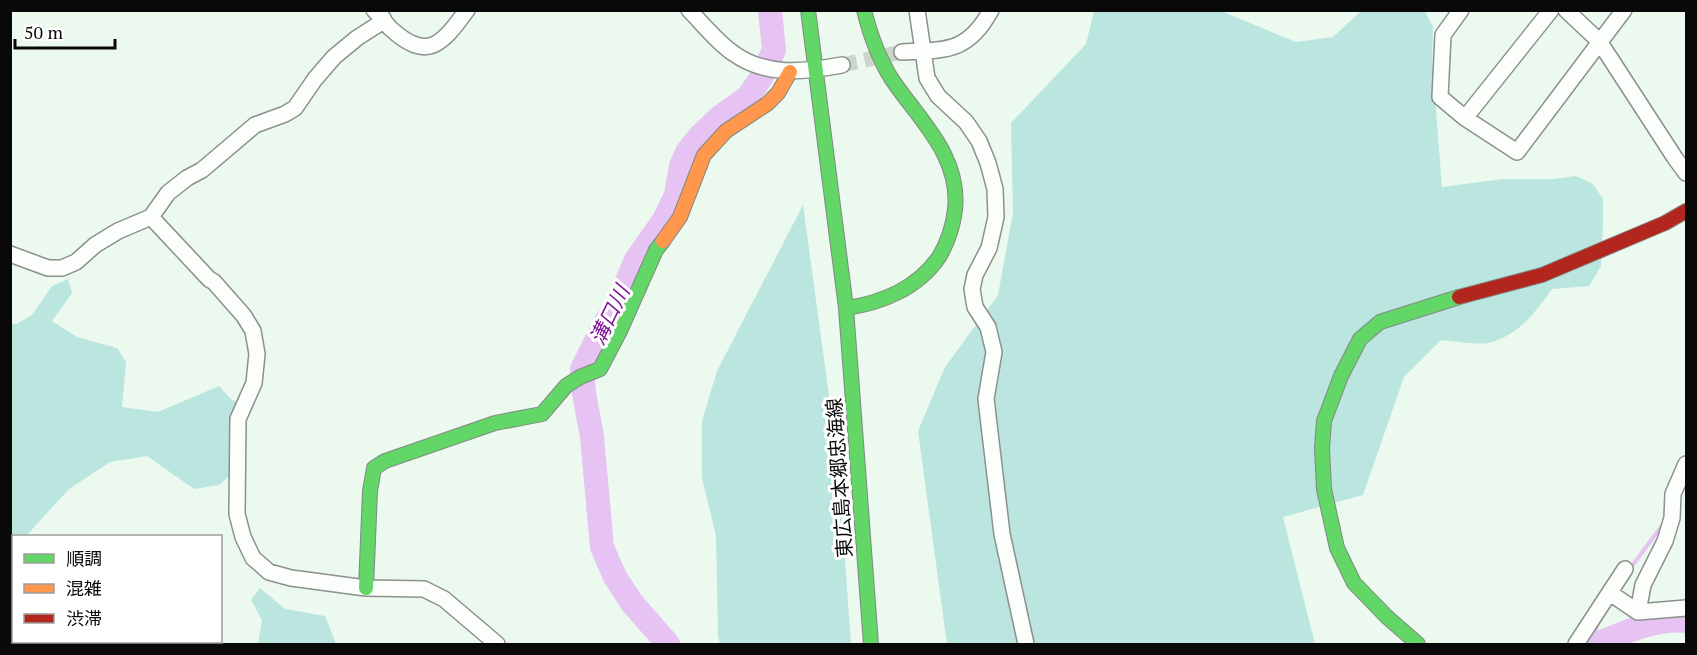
<svg xmlns="http://www.w3.org/2000/svg" width="1697" height="655" viewBox="0 0 1697 655" font-family="'PT Serif','Noto Sans JP',serif">
  <style>
    .forest { fill: #bae6df }
    .lines { fill: none; stroke-linecap: round; stroke-linejoin: round }
    .stream { stroke: #e6c3f3; stroke-width: 4 }
    .river { stroke: #e6c3f3; stroke-width: 24 }
    .street-tunnel { stroke: #cad5cc; stroke-width: 15; stroke-dasharray: 15 8; stroke-linecap: butt }
    .street-casing { stroke: #8b918c; stroke-width: 18 }
    .fast-casing { stroke: #828883; stroke-width: 16 }
    .slow-casing { stroke: #828883; stroke-width: 16 }
    .jam-casing { stroke: #828883; stroke-width: 16 }
    .street { stroke: #fcfefc; stroke-width: 15 }
    .fast { stroke: #63d668; stroke-width: 14 }
    .slow { stroke: #ff974d; stroke-width: 14 }
    .jam { stroke: #b3261e; stroke-width: 14 }
    .labels { text-anchor: middle; dominant-baseline: central; stroke-width: 6; stroke-linejoin: round; paint-order: stroke }
    .street-label { font-size: 20px; fill: #090909; stroke: #fff }
    .water-label { font-size: 21px; font-style: italic; fill: #801698; stroke: #fff }
  </style>
  <rect width="100%" height="100%" fill="#ecf9ee"/>
  <!-- forest -->
  <path class="forest" d="M 1094,11 L 1221,11 L 1296,42 L 1333,37 L 1361,11 L 1425,11 L 1433,27 L 1432,60 L 1442,187 L 1503,179 L 1554,179 L 1576,176 L 1593,184 L 1603,199 L 1603,221 L 1601,266 L 1589,286 L 1552,289 C 1535,313 1518,336 1488,343 C 1476,345 1454,341 1441,340 L 1404,377 L 1363,495 L 1283,517 L 1315,644 L 947,644 L 918,431 L 945,367 L 998,295 L 1013,213 L 1011,123 L 1086,44 Z
    M 803,205 L 838,462 L 851,644 L 720,644 L 718,635 L 716,536 L 702,478 L 702,421 L 717,371 Z
    M 68,279 L 72,293 L 52,321 L 77,337 L 117,348 L 126,362 L 122,407 L 158,412 L 219,386 L 232,400 L 247,403 L 240,467 L 219,485 L 194,489 L 147,456 L 110,462 L 69,489 L 26,536 L 14,536 L 13,553 L 11,557 L 11,323 L 16,324 L 32,315 L 52,286 Z
    M 260,588 L 285,609 L 325,616 L 336,644 L 258,644 L 262,620 L 251,600 Z
    M 153,642 L 204,642 L 206,644 L 152,644 Z"/>
  <g class="lines">
    <!-- stream -->
    <path class="stream" d="M 1629,570 L 1664,523
      M 1598,644 L 1596,628 L 1600,620"/>
    <!-- river -->
    <path class="river" d="M 668,644 L 632,603 L 615,577 L 602,547 L 592,437 L 584,393 L 582,369 L 605,323 L 617,305 L 636,260 L 664,220 L 676,195 L 681,166 L 687,152 L 701,135 L 720,117 L 748,97 L 761,78 L 774,50 L 770,10
      M 1598,644 C 1624,632 1657,618 1686,621"/>
    <!-- street-tunnel -->
    <path class="street-tunnel" d="M 842,65 L 902,52"/>
    <!-- street casing -->
    <g class="street-casing">
      <path id="street" d="M 374,10 C 380,16 385,22 390,28 C 428,63 442,44 467,10
        M 689,10 C 703,24 717,42 733,53 C 766,77 804,72 842,65
        M 917,10 L 927,78 L 938,96 L 966,122 L 979,141 L 988,163 L 995,189 L 996,217 L 989,248 L 975,275 L 972,289 L 975,307 L 988,327 L 994,352 L 986,399 L 1002,534 L 1026,644
        M 1461,10 L 1443,35 L 1440,97 L 1465,118 L 1517,152 L 1624,10
        M 1566,10 L 1599,41 L 1675,158 L 1686,173
        M 902,52 C 945,50 968,53 991,10
        M 1465,118 L 1551,10
        M 151,217 L 209,279 L 214,282 L 244,316 L 253,331 L 257,354 L 254,383 L 238,419 L 237,514 L 243,537 L 253,558 L 269,572 L 291,578 L 366,588 L 424,589 L 444,599 L 497,644
        M 10,254 L 48,268 L 62,268 L 76,262 L 95,245 L 118,231 L 151,217 L 168,193 L 187,178 L 202,170 L 255,125 L 285,114 L 295,108 L 315,79 L 334,57 L 357,38 L 382,22 L 383,18
        M 1610,593 L 1638,612 L 1686,608
        M 1638,612 L 1643,585 L 1665,541 L 1672,518 L 1673,494 L 1686,464
        M 1576,644 L 1625,569"/>
    </g>
    <!-- fast casing -->
    <g class="fast-casing">
      <path id="fast" d="M 808,10 L 846,308
        M 846,308 L 871,644
        M 846,308 C 882,303 918,288 939,257 C 948,242 953,226 955,210 C 961,155 918,119 891,78 C 878,57 870,34 864,10
        M 366,588 L 370,491 L 374,468 L 385,461 L 495,423 L 542,414 L 566,386 L 580,377 L 600,369 L 620,331 L 656,250 L 663,241
        M 1418,644 L 1387,617 L 1354,583 L 1337,548 L 1324,489 L 1322,448 L 1324,421 L 1341,376 L 1360,339 L 1380,322 L 1459,297"/>
    </g>
    <!-- slow casing -->
    <g class="slow-casing">
      <path id="slow" d="M 663,241 L 680,217 L 704,155 L 726,131 L 767,104 L 778,93 L 790,72"/>
    </g>
    <!-- jam casing -->
    <g class="jam-casing">
      <path id="jam" d="M 1459,297 L 1542,275 L 1665,223 L 1686,211"/>
    </g>
    <!-- street -->
    <use href="#street" class="street"/>
    <!-- fast -->
    <use href="#fast" class="fast"/>
    <!-- slow -->
    <use href="#slow" class="slow"/>
    <!-- jam -->
    <use href="#jam" class="jam"/>
  </g>
  <g class="labels">
    <!-- street labels -->
    <g class="street-label">
      <text transform="translate(839 478) rotate(-94)">東広島本郷忠海線</text>
    </g>
    <!-- water labels -->
    <g class="water-label">
      <text transform="translate(609 315) rotate(-64)">溝口川</text>
    </g>
  </g>
  <!-- border -->
  <rect width="1697" height="655" fill="none" stroke="#090909" stroke-width="24"/>
  <!-- legend -->
  <rect x="12" y="535" width="210" height="108" fill="#ffffff" stroke="#9d9d9d" stroke-width="1.5"/>
  <rect x="24" y="554" width="30" height="9" fill="#63d668" stroke="#9d9d9d" stroke-width="1.5"/>
  <text x="66" y="565" font-size="18" fill="#090909">順調</text>
  <rect x="24" y="584" width="30" height="9" fill="#ff974d" stroke="#9d9d9d" stroke-width="1.5"/>
  <text x="66" y="595" font-size="18" fill="#090909">混雑</text>
  <rect x="24" y="614" width="30" height="9" fill="#b3261e" stroke="#9d9d9d" stroke-width="1.5"/>
  <text x="66" y="625" font-size="18" fill="#090909">渋滞</text>
  <!-- scale -->
  <path d="M15 39v9h100v-9" fill="none" stroke="#090909" stroke-width="3"/>
  <text x="24" y="39" font-size="18" fill="#090909" stroke="#ffffff" stroke-width="4.5" paint-order="stroke">50 m</text>
</svg>
